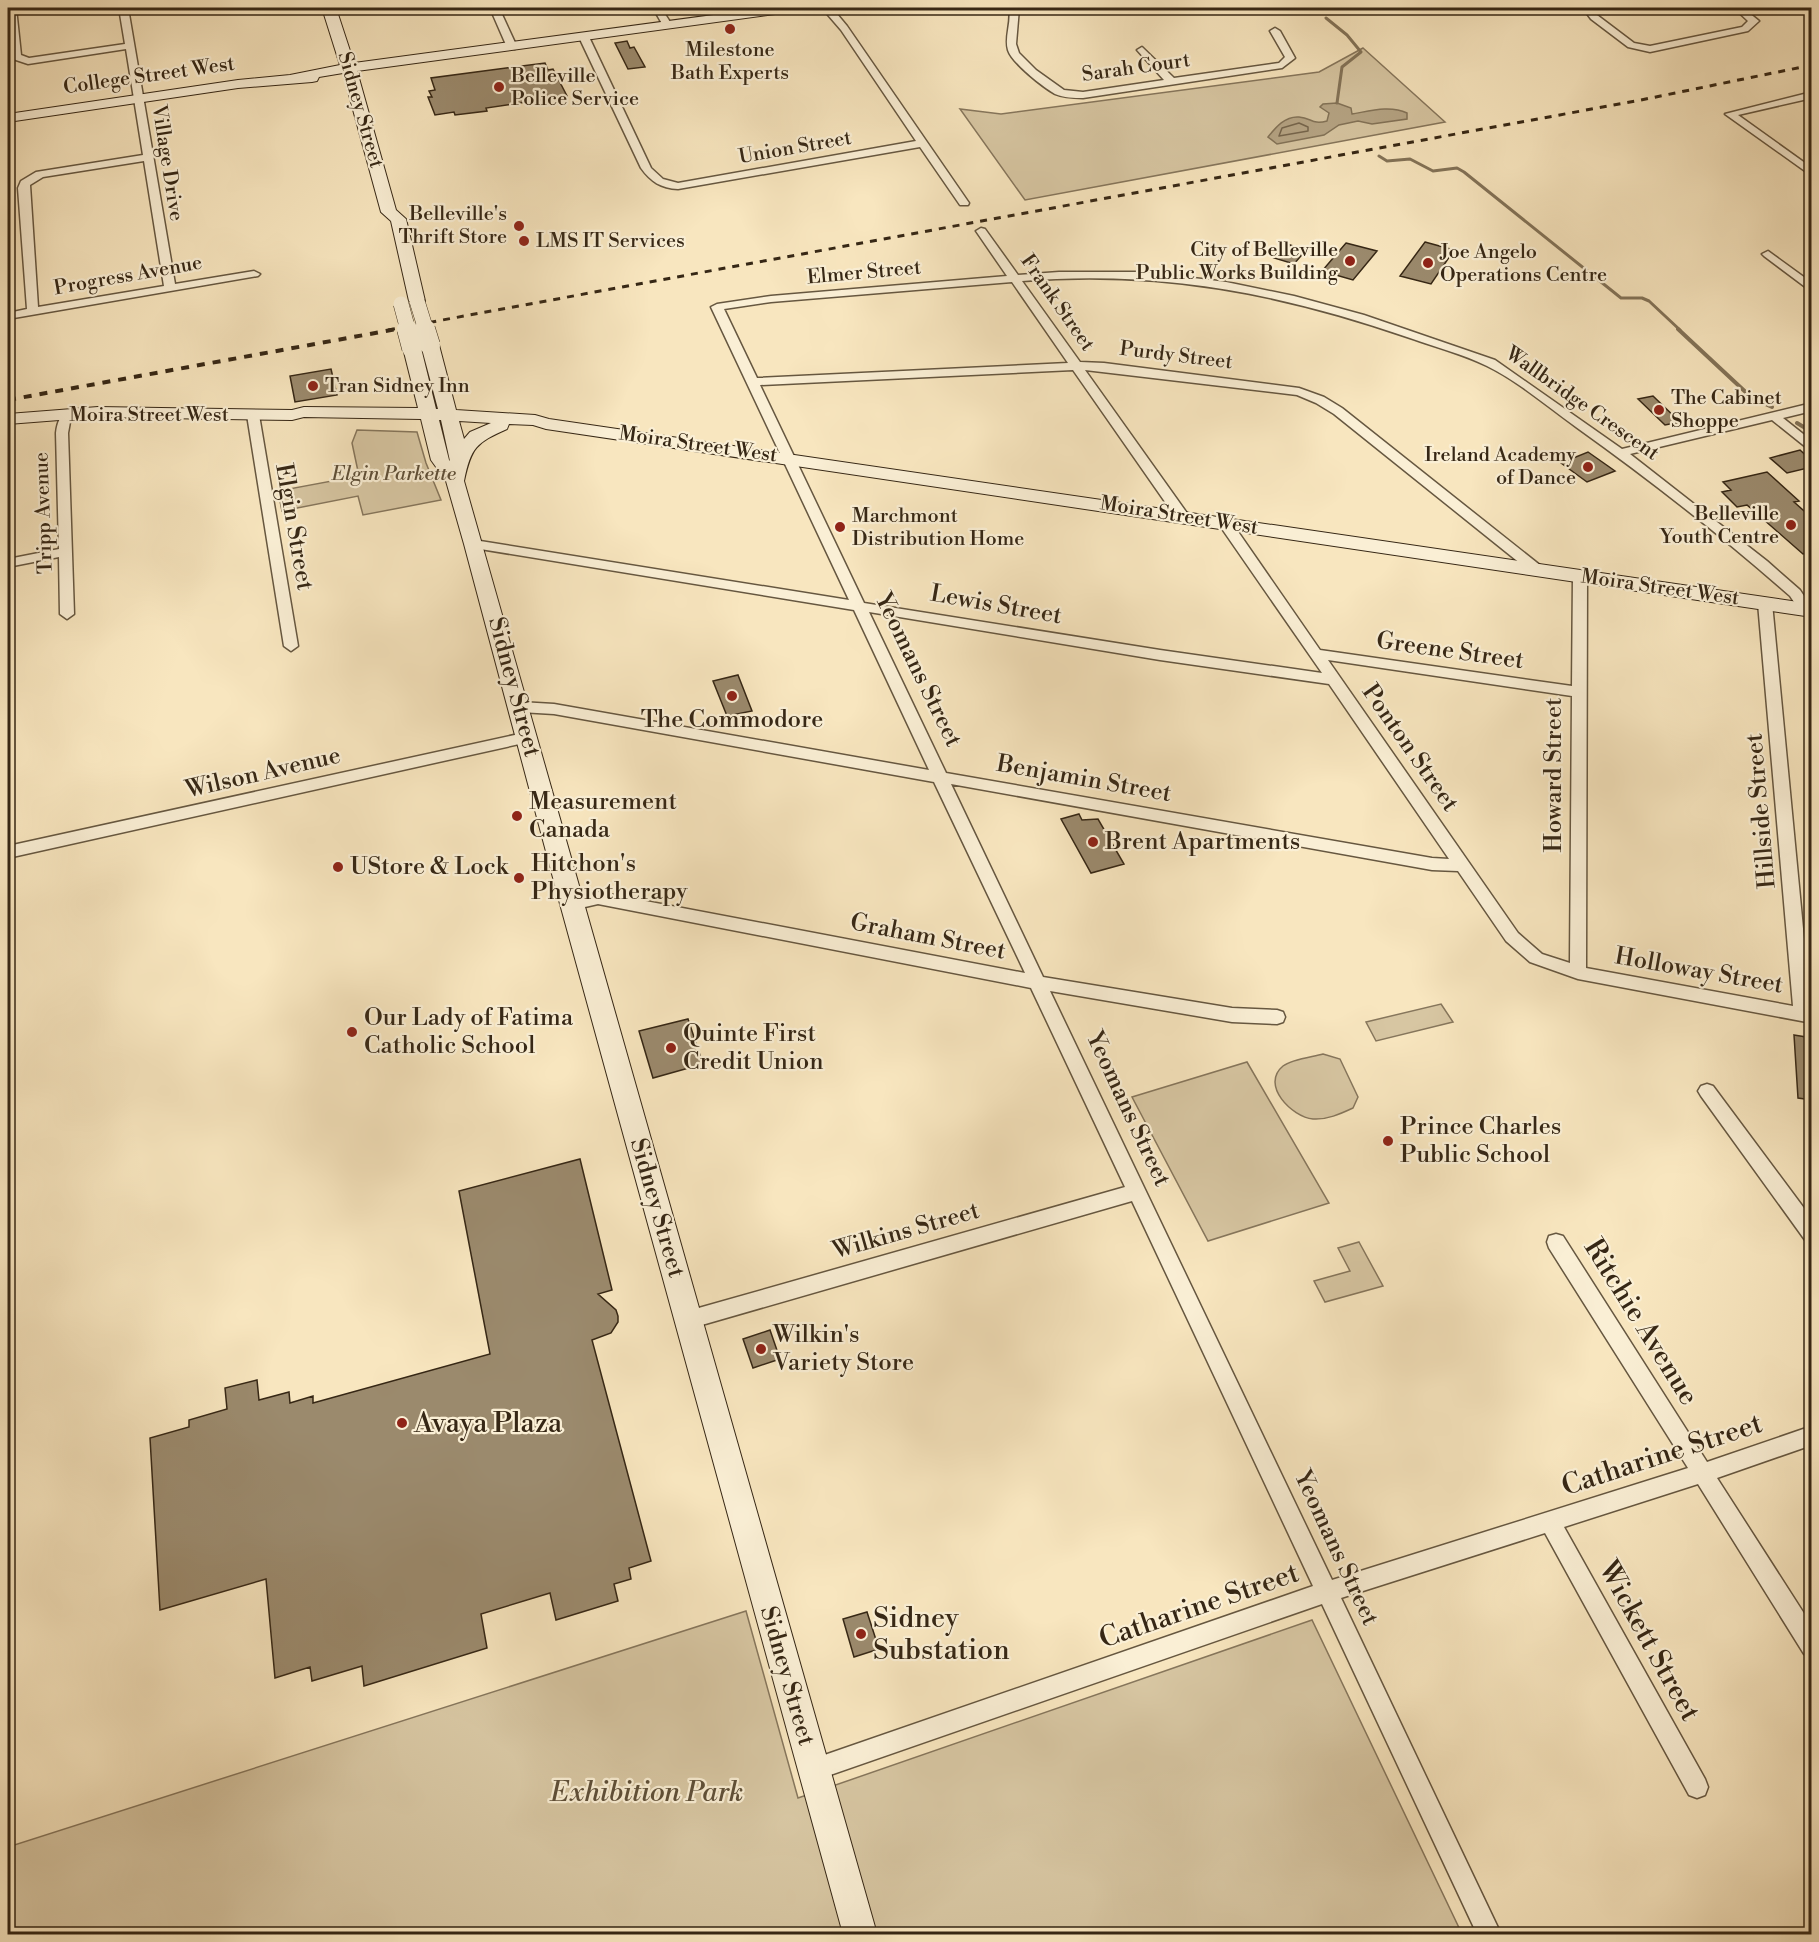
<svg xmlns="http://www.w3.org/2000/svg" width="1819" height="1942" viewBox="0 0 1819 1942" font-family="'Libre Bodoni',serif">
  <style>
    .green { fill: #d7c6a2; stroke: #86765c; stroke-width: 1.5 }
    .water { fill: #b6a585; stroke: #837358; stroke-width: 1.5 }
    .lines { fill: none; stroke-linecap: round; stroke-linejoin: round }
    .shore { stroke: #76664d; stroke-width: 1.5 }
    .stream-far1 { stroke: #837358; stroke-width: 3 }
    .stream { stroke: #837358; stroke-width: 4 }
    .building { fill: #9b8a6d; stroke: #362715; stroke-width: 1.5 }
    .street-casing { stroke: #665740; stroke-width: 3 }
    .secondary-casing { stroke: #362715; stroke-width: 2 }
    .street { fill: #faefd5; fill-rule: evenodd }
    .secondary { fill: #faefd5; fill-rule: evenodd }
    .rail-far1 { stroke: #362715; stroke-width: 3; stroke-dasharray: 7 7; stroke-linecap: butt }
    .rail { stroke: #362715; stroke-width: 4; stroke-dasharray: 8 8; stroke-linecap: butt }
    .secondary-bridge-far1-casing { stroke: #362715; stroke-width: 16; stroke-linecap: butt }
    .secondary-bridge-casing { stroke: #362715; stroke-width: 21; stroke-linecap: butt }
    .secondary-bridge-far1 { stroke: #faefd5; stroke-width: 15 }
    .secondary-bridge { stroke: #faefd5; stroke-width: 20 }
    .poi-dot { fill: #8f2418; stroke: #faefd5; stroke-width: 2 }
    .labels { text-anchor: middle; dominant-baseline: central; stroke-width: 4.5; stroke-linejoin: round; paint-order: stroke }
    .far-poi-label { font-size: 20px; fill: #362715; stroke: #faefd5; text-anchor: start }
    .far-street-label { font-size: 20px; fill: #362715; stroke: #faefd5 }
    .far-park-label { font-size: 20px; font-style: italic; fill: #5e4f38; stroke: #faefd5 }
    .street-label { font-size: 24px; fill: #362715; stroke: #faefd5 }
    .poi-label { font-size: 24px; fill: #362715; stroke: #faefd5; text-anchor: start }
    .near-street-label { font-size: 28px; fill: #362715; stroke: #faefd5 }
    .near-poi-label { font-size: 28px; fill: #362715; stroke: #faefd5; text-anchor: start }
    .near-park-label { font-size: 28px; font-style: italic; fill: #5e4f38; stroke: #faefd5 }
  </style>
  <rect width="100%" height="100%" fill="#f8e6bf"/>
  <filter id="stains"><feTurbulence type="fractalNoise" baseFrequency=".00333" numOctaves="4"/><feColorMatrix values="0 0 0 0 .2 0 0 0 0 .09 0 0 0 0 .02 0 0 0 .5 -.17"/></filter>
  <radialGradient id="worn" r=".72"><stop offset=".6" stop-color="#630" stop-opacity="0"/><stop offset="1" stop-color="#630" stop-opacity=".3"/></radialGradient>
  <!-- green -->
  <path class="green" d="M 1363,48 L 1445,122 L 1025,200 L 960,109 L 1001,114 L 1319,72 Z
    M 357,430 L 417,432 L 426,463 L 441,500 L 363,515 L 358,496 L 282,511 L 278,491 L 359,476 L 352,443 Z
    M 1441,1004 L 1453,1022 L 1376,1041 L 1366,1022 Z
    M 1323,1054 L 1340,1059 L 1358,1097 L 1353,1108 C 1340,1114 1327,1120 1313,1119 C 1292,1117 1260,1085 1283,1066 C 1292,1059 1312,1057 1323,1054 Z
    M 1247,1062 L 1329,1203 L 1208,1241 L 1132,1097 Z
    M 1359,1242 L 1383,1286 L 1325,1302 L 1314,1281 L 1350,1271 L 1338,1248 Z
    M 746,1611 L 798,1798 L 1312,1620 L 1462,1934 L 8,1934 L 8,1847 Z"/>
  <!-- water -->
  <path class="water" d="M 1337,103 L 1351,108 L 1352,114 C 1370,111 1390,105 1407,113 L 1407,119 L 1372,124 L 1358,121 L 1339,125 L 1324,135 L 1277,144 L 1268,137 C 1276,127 1285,116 1299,117 C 1312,118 1312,125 1327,121 L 1329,113 L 1320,107 L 1323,104 Z"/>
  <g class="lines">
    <!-- shore -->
    <path class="shore" d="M 1299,123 L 1308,127 L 1308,131 L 1279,136 L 1282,128 Z"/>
    <!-- stream-far1 -->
    <path class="stream-far1" d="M 1317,8 L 1321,13
      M 1326,18 L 1347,35 L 1361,52 L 1342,67 L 1337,103
      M 1379,156 L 1387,161 L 1410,159 L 1433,171 L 1457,168 L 1464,172 L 1621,298 L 1642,298 L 1649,301 L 1680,330"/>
    <!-- stream -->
    <path class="stream" d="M 1678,329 L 1752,398 L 1772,407
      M 1797,423 L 1812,432"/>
  </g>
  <!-- building -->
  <path class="building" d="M 627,41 L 630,48 L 634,47 L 645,67 L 628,69 L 615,43 Z
    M 545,63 L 548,70 L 553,69 L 567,96 L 486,108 L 487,111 L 455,115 L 454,112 L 435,115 L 428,97 L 432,97 L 429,91 L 435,90 L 431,78 Z
    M 1425,242 L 1454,250 L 1431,284 L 1400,276 Z
    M 1346,243 L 1377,251 L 1353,280 L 1322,271 Z
    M 1287,244 L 1306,250 L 1294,264 L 1274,258 Z
    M 331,369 L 337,395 L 295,402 L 290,376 Z
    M 1653,396 L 1680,422 L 1665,425 L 1638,399 Z
    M 1800,450 L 1812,461 L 1812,467 L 1787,473 L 1770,458 Z
    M 1588,452 L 1615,471 L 1587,482 L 1561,463 Z
    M 1767,472 L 1799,501 L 1794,502 L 1812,518 L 1812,552 L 1803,554 L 1747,505 L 1737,507 L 1722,492 L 1731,490 L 1723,482 Z
    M 738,675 L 752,711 L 727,716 L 713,681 Z
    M 1079,814 L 1082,820 L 1098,819 L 1124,864 L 1091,873 L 1061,819 Z
    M 688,1019 L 703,1064 L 653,1078 L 639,1031 Z
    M 1794,1035 L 1812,1038 L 1812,1100 L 1798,1098 Z
    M 580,1159 L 612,1290 L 598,1294 L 616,1310 L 618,1316 L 618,1322 L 611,1333 L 592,1340 L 651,1561 L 629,1568 L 631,1579 L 614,1584 L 618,1601 L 556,1620 L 550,1593 L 481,1614 L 487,1648 L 364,1686 L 362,1666 L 312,1681 L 310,1667 L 275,1678 L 266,1579 L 160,1610 L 150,1438 L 189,1427 L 189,1420 L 227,1409 L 225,1388 L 257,1380 L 259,1400 L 289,1392 L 290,1403 L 313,1396 L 313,1403 L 490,1354 L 459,1191 Z
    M 770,1330 L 780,1359 L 753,1368 L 743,1339 Z
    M 867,1612 L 879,1649 L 854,1657 L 843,1619 Z"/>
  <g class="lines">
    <!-- street casing -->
    <g class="street-casing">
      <path id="street" d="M 8,8 L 16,8 L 21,55 L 29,58 L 125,44 L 119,8 L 128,8 L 175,284 L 254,271 L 260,274 L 258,276 L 8,319 L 8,313 L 27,309 L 18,188 L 21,181 L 36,172 L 143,155 L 126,49 L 28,64 L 13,59 ZM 144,161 L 164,286 L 38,307 L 30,185 L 43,177 Z
        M 490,8 L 499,8 L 517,47 L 515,49 L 507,47 Z
        M 653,8 L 661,8 L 672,25 L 670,27 L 664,27 Z
        M 822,8 L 832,8 L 847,26 L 969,203 L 968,205 L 960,205 L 920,147 L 678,189 C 661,188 651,182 641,168 L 579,37 L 584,34 L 589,37 L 651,168 L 663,179 L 678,183 L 916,141 L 841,30 Z
        M 1009,8 L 1019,8 L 1016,44 L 1019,53 L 1036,70 L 1064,90 L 1083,92 L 1164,80 L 1137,50 L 1142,47 L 1174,78 L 1279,63 L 1285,57 L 1270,31 L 1275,28 L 1280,31 L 1295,58 L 1282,68 L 1083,98 C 1074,98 1064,98 1055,94 C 1043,87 1012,63 1008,50 C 1004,37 1012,22 1009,8 Z
        M 1590,8 L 1600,8 L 1595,12 L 1597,15 L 1634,43 L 1650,46 L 1742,27 L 1748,21 L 1734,8 L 1743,8 L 1759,21 L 1748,31 L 1650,52 L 1628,47 L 1591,19 L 1585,11 Z
        M 1812,92 L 1812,98 L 1738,115 L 1812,168 L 1812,176 L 1725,114 Z
        M 981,228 L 985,229 L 1018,275 L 1059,272 L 1144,272 L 1226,282 L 1294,296 L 1364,315 L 1495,360 L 1622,449 L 1812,403 L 1812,411 L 1783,418 L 1812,441 L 1812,452 L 1772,420 L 1630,454 L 1767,561 L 1800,590 L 1808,602 L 1808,609 L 1801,613 L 1794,609 L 1794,602 L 1790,596 C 1722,536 1650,480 1576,427 C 1548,407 1518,381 1487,366 C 1463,354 1435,347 1410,338 C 1279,293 1161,270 1022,281 L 1080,362 L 1104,363 L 1299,388 L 1324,397 L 1342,408 L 1541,566 L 1543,569 L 1541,572 L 1531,572 L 1334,414 L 1316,403 L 1297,395 L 1085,370 L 1189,516 L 1182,520 L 1177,519 L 1073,370 L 760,385 L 864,603 L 1160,650 L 1322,673 L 1218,523 L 1225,519 L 1230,520 L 1320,650 L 1572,686 L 1573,576 L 1575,573 L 1585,573 L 1587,576 L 1586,968 L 1793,1006 L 1758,603 L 1765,599 L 1772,603 L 1812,1023 L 1578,979 L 1530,962 L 1506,941 L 1458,871 L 1432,870 L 951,784 L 1043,977 L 1232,1008 L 1277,1010 L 1283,1012 L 1285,1017 L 1283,1022 L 1277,1024 L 1232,1022 L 1050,991 L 1332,1580 L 1688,1468 L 1549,1248 L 1547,1242 L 1549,1236 L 1556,1234 L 1563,1236 L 1707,1462 L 1812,1426 L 1812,1445 L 1717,1478 L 1812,1626 L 1812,1657 L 1804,1654 L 1698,1484 L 1564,1527 L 1705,1779 L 1708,1787 L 1705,1795 L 1697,1798 L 1689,1795 L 1545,1533 L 1341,1598 L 1501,1934 L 1477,1934 L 1322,1604 L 813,1781 L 805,1778 L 802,1770 L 805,1762 L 813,1759 L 1313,1586 L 1132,1201 L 688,1329 L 681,1326 L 678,1320 L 681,1314 L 688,1311 L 1125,1187 L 1031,988 L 598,904 L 572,910 L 566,908 L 564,904 L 566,900 L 598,892 L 1025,973 L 934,782 L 554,714 L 520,712 L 513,707 L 520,702 L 554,704 L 929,770 L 854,610 L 474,548 L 467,544 L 474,540 L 849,600 L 711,307 L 717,304 L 771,296 L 1007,276 L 976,231 ZM 1012,282 L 1068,363 L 757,378 L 724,309 L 771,302 ZM 869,612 L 1160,660 L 1329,684 L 1449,859 L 1432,858 L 946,773 ZM 1328,660 L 1572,696 L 1570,963 L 1542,954 L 1518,933 Z
        M 1768,251 L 1812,283 L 1812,292 L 1764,256 L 1762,254 Z
        M 70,410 L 76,414 L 70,422 L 68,433 L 74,614 L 67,619 L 60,614 L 59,557 L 8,567 L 8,559 L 59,549 L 56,433 C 57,424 60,413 70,410 Z
        M 253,411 L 259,415 L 298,646 L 291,651 L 284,646 L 247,415 Z
        M 528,732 L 535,737 L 533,741 L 8,858 L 8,846 Z
        M 1707,1084 L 1713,1086 L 1812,1219 L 1812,1242 L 1805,1240 L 1701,1096 L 1698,1091 L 1701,1086 Z"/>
    </g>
    <!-- secondary casing -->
    <g class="secondary-casing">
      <path id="secondary" d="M 322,8 L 336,8 L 354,63 L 765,8 L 797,8 L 790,12 L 357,71 L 396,210 L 406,219 L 425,301 L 417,306 L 409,301 L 391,221 L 381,212 L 343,73 L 319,77 L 317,81 L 312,82 L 238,88 L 8,122 L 8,114 L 238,80 L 290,75 L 340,65 Z
        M 430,340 L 436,341 L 439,345 L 456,410 L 535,415 L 549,419 L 1812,604 L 1812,617 L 546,429 L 533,425 L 509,424 L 507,429 C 476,443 471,447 464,481 L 877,1934 L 843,1934 L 560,904 L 464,544 L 446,481 L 431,460 L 421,419 L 304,417 L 292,420 L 98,417 L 8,424 L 8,414 L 98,407 L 292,410 L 304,407 L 418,408 L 403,348 L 406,344 L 418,344 L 421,348 L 436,409 L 438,409 L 421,345 L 424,341 ZM 439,420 L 441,420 L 450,461 L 449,460 ZM 459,421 L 491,423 L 470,432 L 464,439 Z"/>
    </g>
    <!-- street -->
    <use href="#street" class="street"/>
    <!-- secondary -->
    <use href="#secondary" class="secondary"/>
    <!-- rail-far1 -->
    <path class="rail-far1" d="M 388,330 L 1641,100 L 1812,65"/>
    <!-- rail -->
    <path class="rail" d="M 8,400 L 397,329"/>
    <!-- secondary-bridge-far1 casing -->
    <g class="secondary-bridge-far1-casing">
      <path id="secondary-bridge-far1" d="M 417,301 L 426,330
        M 401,304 L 408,330"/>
    </g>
    <!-- secondary-bridge casing -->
    <g class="secondary-bridge-casing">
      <path id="secondary-bridge" d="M 407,329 L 412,348
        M 425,329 L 430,345"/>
    </g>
    <!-- secondary-bridge-far1 -->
    <use href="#secondary-bridge-far1" class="secondary-bridge-far1"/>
    <!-- secondary-bridge -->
    <use href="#secondary-bridge" class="secondary-bridge"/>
  </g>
  <!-- markers -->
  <g class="poi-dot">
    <circle cx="730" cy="29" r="6"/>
    <circle cx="499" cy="87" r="6"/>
    <circle cx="519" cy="226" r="6"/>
    <circle cx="524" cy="241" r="6"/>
    <circle cx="1350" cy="261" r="6"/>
    <circle cx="1428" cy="263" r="6"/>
    <circle cx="313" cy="386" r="6"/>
    <circle cx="1659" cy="410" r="6"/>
    <circle cx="1588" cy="467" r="6"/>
    <circle cx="1791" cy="525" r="6"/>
    <circle cx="840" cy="527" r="6"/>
    <circle cx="732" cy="696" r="6"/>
    <circle cx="517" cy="816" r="6"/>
    <circle cx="1093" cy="842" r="6"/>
    <circle cx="338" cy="867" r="6"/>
    <circle cx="519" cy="878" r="6"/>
    <circle cx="352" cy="1032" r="6"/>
    <circle cx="671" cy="1048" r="6"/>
    <circle cx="1388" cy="1141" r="6"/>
    <circle cx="761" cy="1349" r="6"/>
    <circle cx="402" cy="1423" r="6"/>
    <circle cx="861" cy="1634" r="6"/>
  </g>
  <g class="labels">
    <!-- far-poi labels -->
    <g class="far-poi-label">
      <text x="730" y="50" text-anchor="middle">Milestone<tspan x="730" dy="23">Bath Experts</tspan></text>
      <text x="511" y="76">Belleville<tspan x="511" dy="23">Police Service</tspan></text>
      <text x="507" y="214" text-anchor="end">Belleville's<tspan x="507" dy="23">Thrift Store</tspan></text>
      <text x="536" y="241">LMS IT Services</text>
      <text x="1338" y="250" text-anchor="end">City of Belleville<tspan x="1338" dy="23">Public Works Building</tspan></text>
      <text x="1440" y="252">Joe Angelo<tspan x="1440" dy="23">Operations Centre</tspan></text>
      <text x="325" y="386">Tran Sidney Inn</text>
      <text x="1671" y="398">The Cabinet<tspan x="1671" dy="23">Shoppe</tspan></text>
      <text x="1576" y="455" text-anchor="end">Ireland Academy<tspan x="1576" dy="23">of Dance</tspan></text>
      <text x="1779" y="514" text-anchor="end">Belleville<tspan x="1779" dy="23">Youth Centre</tspan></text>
      <text x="852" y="516">Marchmont<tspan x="852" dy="23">Distribution Home</tspan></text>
    </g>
    <!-- far-street labels -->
    <g class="far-street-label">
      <text transform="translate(1136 68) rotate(-8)">Sarah Court</text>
      <text transform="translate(149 76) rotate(-8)">College Street West</text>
      <text transform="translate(360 110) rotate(74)">Sidney Street</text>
      <text transform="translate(795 148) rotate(-10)">Union Street</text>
      <text transform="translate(167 163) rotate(81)">Village Drive</text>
      <text transform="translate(864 273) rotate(-5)">Elmer Street</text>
      <text transform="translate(128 276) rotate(-10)">Progress Avenue</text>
      <text transform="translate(1057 303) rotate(55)">Frank Street</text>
      <text transform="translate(1176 356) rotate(7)">Purdy Street</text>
      <text transform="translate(1582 404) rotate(35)">Wallbridge Crescent</text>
      <text x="149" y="415">Moira Street West</text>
      <text transform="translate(698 445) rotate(8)">Moira Street West</text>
      <text transform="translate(44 513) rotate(-92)">Tripp Avenue</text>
      <text transform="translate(1179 516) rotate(9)">Moira Street West</text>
      <text transform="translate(1660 588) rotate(8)">Moira Street West</text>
    </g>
    <!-- far-park labels -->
    <g class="far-park-label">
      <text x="394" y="474">Elgin Parkette</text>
    </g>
    <!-- street labels -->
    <g class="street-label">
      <text transform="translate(294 527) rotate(80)">Elgin Street</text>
      <text transform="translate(996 605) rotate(10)">Lewis Street</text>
      <text transform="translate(1450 651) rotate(8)">Greene Street</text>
      <text transform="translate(918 670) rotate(64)">Yeomans Street</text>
      <text transform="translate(514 687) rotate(75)">Sidney Street</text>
      <text transform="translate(1410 748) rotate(55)">Ponton Street</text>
      <text transform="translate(263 773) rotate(-13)">Wilson Avenue</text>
      <text transform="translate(1554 775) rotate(-90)">Howard Street</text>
      <text transform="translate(1084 779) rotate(10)">Benjamin Street</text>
      <text transform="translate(1761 811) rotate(-95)">Hillside Street</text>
      <text transform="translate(928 937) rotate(11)">Graham Street</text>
      <text transform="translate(1699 971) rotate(10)">Holloway Street</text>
      <text transform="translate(1128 1109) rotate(65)">Yeomans Street</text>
      <text transform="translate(657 1208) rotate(74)">Sidney Street</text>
      <text transform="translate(906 1231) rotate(-16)">Wilkins Street</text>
      <text transform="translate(1336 1548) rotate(65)">Yeomans Street</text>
      <text transform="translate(787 1676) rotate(74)">Sidney Street</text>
    </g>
    <!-- poi labels -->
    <g class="poi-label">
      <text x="732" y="720" text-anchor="middle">The Commodore</text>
      <text x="529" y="802">Measurement<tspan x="529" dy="28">Canada</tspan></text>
      <text x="1105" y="842">Brent Apartments</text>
      <text x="531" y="864">Hitchon's<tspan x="531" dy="28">Physiotherapy</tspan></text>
      <text x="350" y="867">UStore &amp; Lock</text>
      <text x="364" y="1018">Our Lady of Fatima<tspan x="364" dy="28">Catholic School</tspan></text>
      <text x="683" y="1034">Quinte First<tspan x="683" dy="28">Credit Union</tspan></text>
      <text x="1400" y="1127">Prince Charles<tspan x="1400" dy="28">Public School</tspan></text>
      <text x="773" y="1335">Wilkin's<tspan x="773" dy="28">Variety Store</tspan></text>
    </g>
    <!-- near-street labels -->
    <g class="near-street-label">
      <text transform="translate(1641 1322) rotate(58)">Ritchie Avenue</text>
      <text transform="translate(1662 1455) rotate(-18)">Catharine Street</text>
      <text transform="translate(1199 1606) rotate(-19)">Catharine Street</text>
      <text transform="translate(1649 1641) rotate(61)">Wickett Street</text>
    </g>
    <!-- near-poi labels -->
    <g class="near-poi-label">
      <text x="414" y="1423">Avaya Plaza</text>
      <text x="873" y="1618">Sidney<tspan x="873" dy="32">Substation</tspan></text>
    </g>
    <!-- near-park labels -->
    <g class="near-park-label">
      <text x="647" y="1792">Exhibition Park</text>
    </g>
  </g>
  <!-- margin -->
  <rect width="1819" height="1942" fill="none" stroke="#f8e6bf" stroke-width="30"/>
  <rect x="9" y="9" width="1801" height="1924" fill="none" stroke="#362715" stroke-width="3"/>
  <rect x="15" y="15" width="1789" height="1912" fill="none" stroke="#362715" stroke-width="1.5"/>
  <rect width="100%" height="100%" filter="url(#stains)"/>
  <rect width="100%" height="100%" fill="url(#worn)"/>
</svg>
